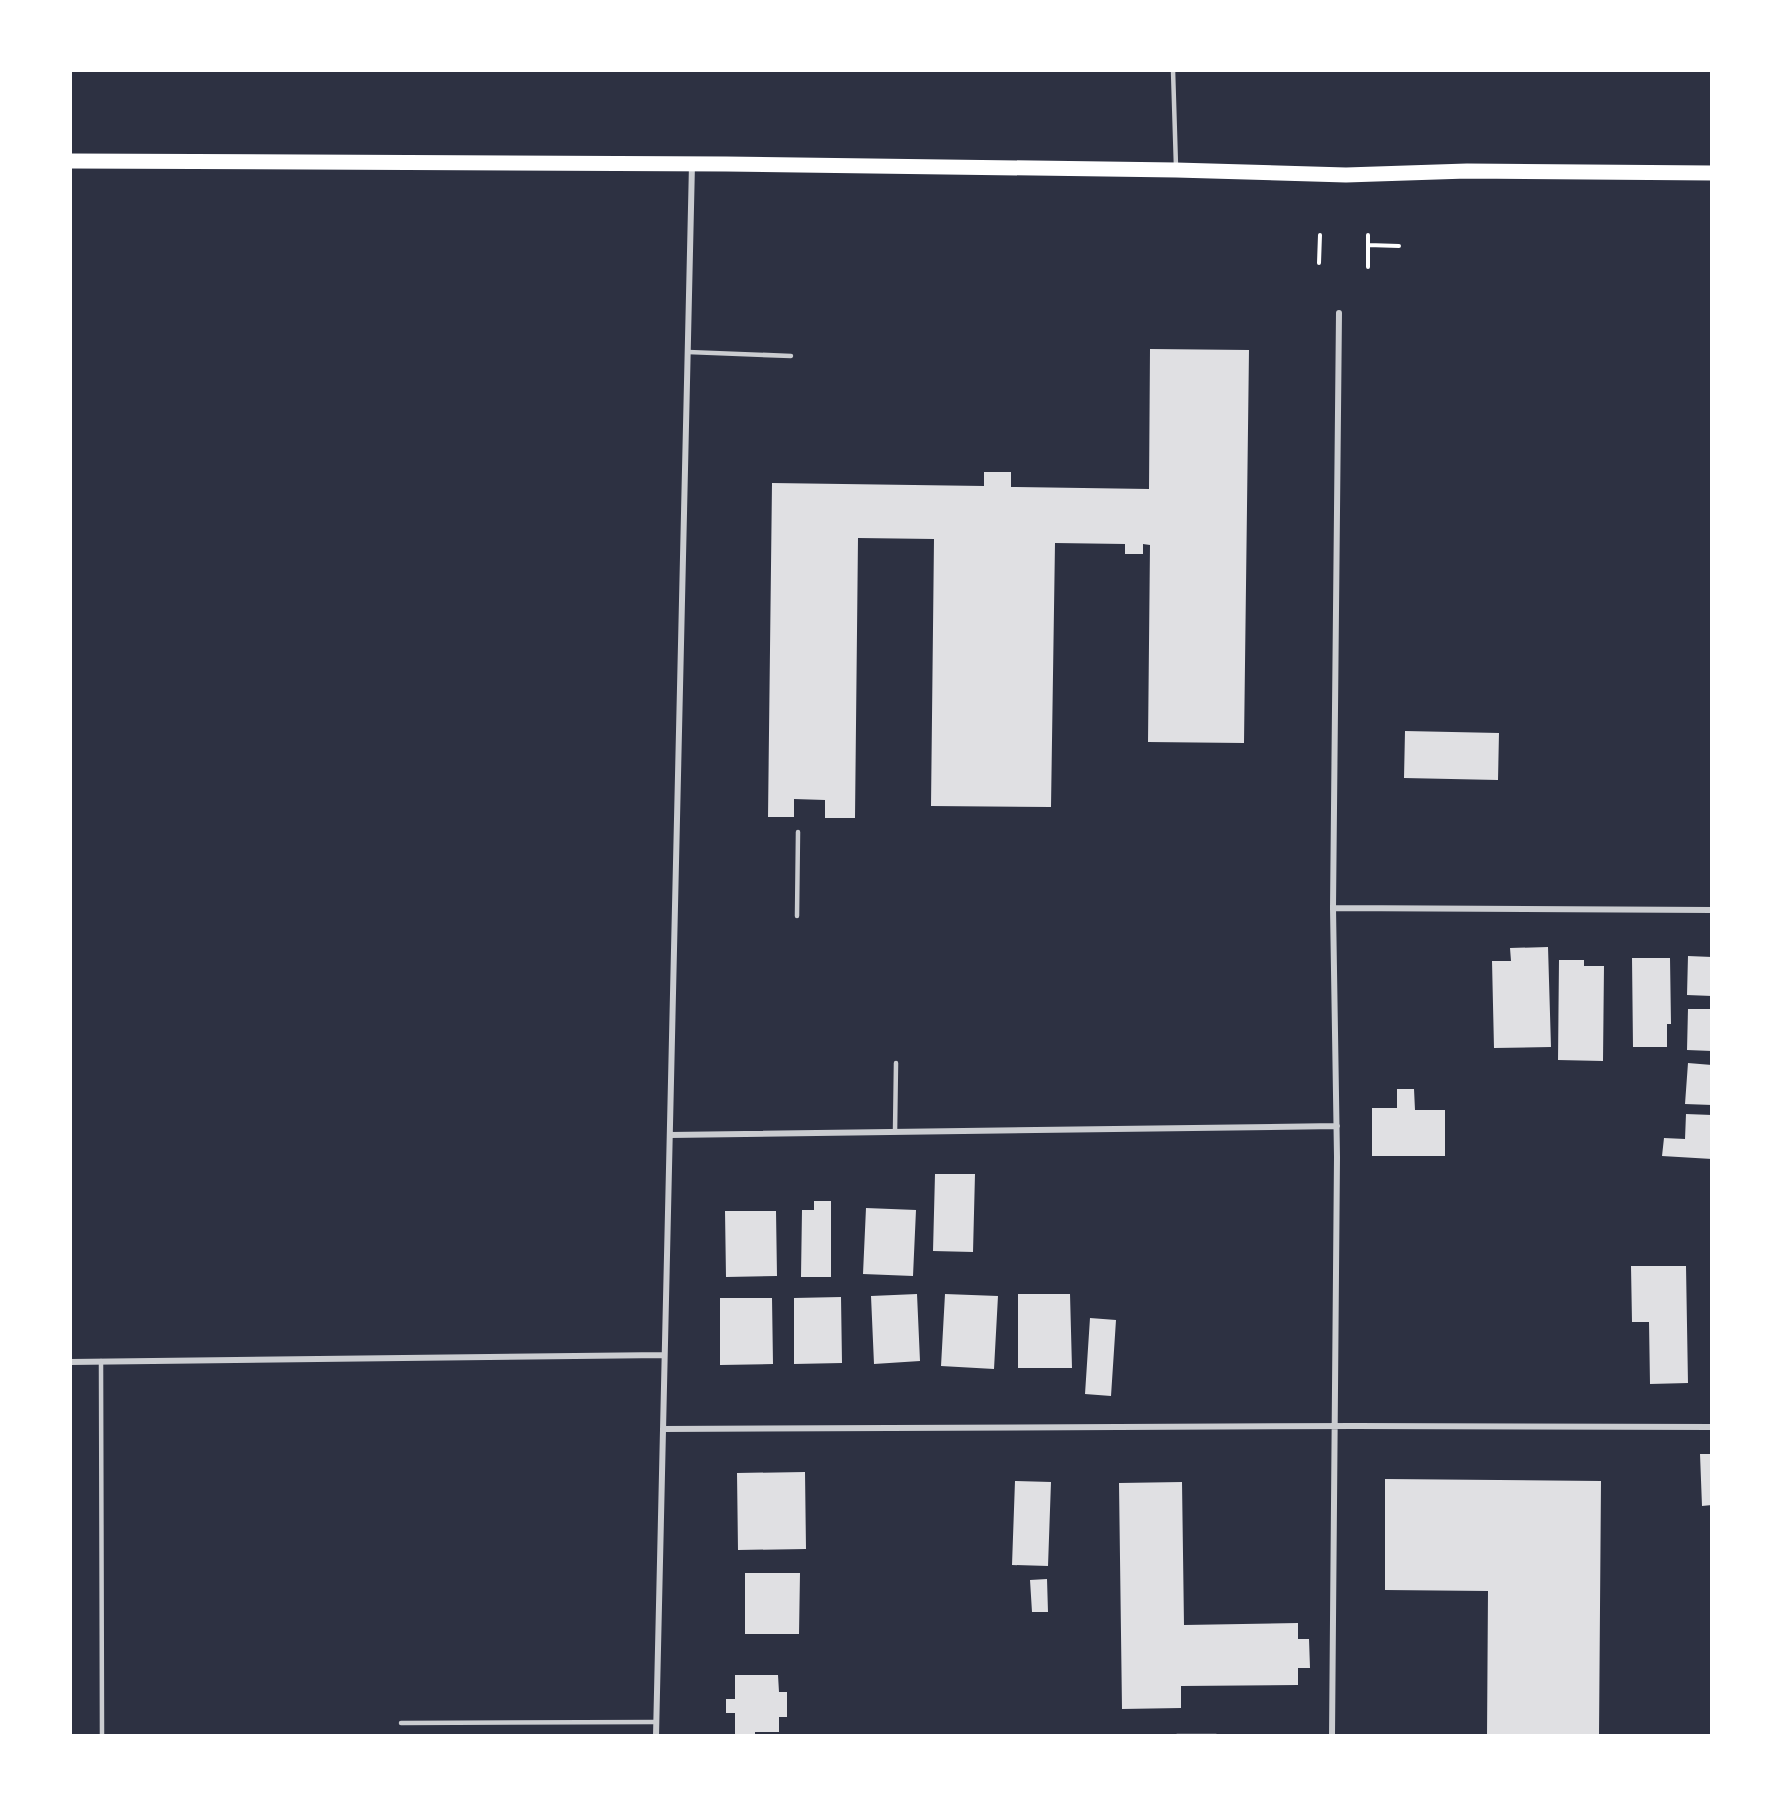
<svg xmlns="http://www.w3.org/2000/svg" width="1782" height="1806" viewBox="0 0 1782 1806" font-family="Arial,sans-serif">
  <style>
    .building { fill: #e0e0e3 }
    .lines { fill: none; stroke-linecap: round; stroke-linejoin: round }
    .path { stroke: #fff; stroke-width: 4 }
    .service { stroke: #caccd0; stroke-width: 4.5 }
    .minor { stroke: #caccd0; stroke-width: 6 }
    .primary { stroke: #fff; stroke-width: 15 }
  </style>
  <rect width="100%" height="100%" fill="#2d3142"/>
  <!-- building -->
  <path class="building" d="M 1150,349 L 1249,350 L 1244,743 L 1148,742 L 1150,545 L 1143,544 L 1143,554 L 1125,554 L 1125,544 L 1055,543 L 1051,807 L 931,806 L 934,539 L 858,538 L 855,818 L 825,818 L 825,800 L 794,799 L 794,817 L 768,817 L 772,483 L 984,486 L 984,472 L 1011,472 L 1011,487 L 1149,489 Z
    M 1405,731 L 1499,733 L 1498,780 L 1404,778 Z
    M 1548,947 L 1551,1047 L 1494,1048 L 1492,961 L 1511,961 L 1510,948 Z
    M 1688,956 L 1712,957 L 1712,996 L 1687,995 Z
    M 1632,958 L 1670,958 L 1671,1024 L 1667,1024 L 1667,1047 L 1633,1047 Z
    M 1559,960 L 1584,960 L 1584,966 L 1604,966 L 1603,1061 L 1558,1060 Z
    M 1688,1009 L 1712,1009 L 1712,1051 L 1687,1050 Z
    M 1688,1063 L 1712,1065 L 1712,1105 L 1685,1104 Z
    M 1397,1089 L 1414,1089 L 1415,1110 L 1445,1110 L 1445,1156 L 1372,1156 L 1372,1108 L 1397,1108 Z
    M 1686,1114 L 1712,1115 L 1712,1159 L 1662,1156 L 1664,1138 L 1685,1139 Z
    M 935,1174 L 975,1174 L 973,1252 L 933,1251 Z
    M 814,1201 L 831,1201 L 831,1277 L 801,1277 L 802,1210 L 814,1210 Z
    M 866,1208 L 916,1210 L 913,1276 L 863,1274 Z
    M 725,1211 L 776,1211 L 777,1276 L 726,1277 Z
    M 1631,1266 L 1686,1266 L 1688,1383 L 1650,1384 L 1649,1322 L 1632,1322 Z
    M 917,1294 L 920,1361 L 874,1364 L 871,1296 Z
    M 945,1294 L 998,1296 L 994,1369 L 941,1366 Z
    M 1018,1294 L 1070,1294 L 1072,1368 L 1018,1368 Z
    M 841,1297 L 842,1363 L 794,1364 L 794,1298 Z
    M 720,1298 L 772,1298 L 773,1364 L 720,1365 Z
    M 1090,1318 L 1116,1320 L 1111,1396 L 1085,1394 Z
    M 1700,1454 L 1712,1454 L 1712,1505 L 1702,1506 Z
    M 805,1472 L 806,1549 L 738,1550 L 737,1473 Z
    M 1385,1479 L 1601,1481 L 1599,1736 L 1487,1736 L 1488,1591 L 1385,1590 Z
    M 1015,1481 L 1051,1482 L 1048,1566 L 1012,1565 Z
    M 1182,1482 L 1184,1625 L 1298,1623 L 1298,1639 L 1309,1639 L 1310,1668 L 1298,1668 L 1298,1685 L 1181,1686 L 1181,1708 L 1122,1709 L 1119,1483 Z
    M 745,1573 L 800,1573 L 799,1634 L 745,1634 Z
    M 1047,1579 L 1048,1612 L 1032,1612 L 1030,1580 Z
    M 735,1675 L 778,1675 L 779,1692 L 787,1692 L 787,1717 L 779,1717 L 779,1732 L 755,1732 L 755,1736 L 735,1736 L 735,1713 L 726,1713 L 726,1699 L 735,1699 Z"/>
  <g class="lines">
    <!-- path -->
    <path class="path" d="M 1368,235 L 1368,267
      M 1368,245 L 1399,246
      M 1319,263 L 1320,235"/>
    <!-- service -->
    <path class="service" d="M 1173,70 L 1176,167
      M 688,352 L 791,356
      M 797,916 L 798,832
      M 895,1132 L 896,1063
      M 101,1361 L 102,1736
      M 401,1723 L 656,1722
      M 1177,1736 L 1216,1736"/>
    <!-- minor -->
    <path class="minor" d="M 1333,908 L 1712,910
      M 670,1135 L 1337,1126
      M 70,1362 L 664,1355
      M 663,1429 L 1355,1426 L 1712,1427
      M 656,1736 L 692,164
      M 1332,1736 L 1337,1157 L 1333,908 L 1339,313"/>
    <!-- primary -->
    <path class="primary" d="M 70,161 L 726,164 L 1176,170 L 1346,175 L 1467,171 L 1712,173"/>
  </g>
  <!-- border -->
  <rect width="1782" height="1806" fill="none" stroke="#ffffff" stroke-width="144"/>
</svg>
